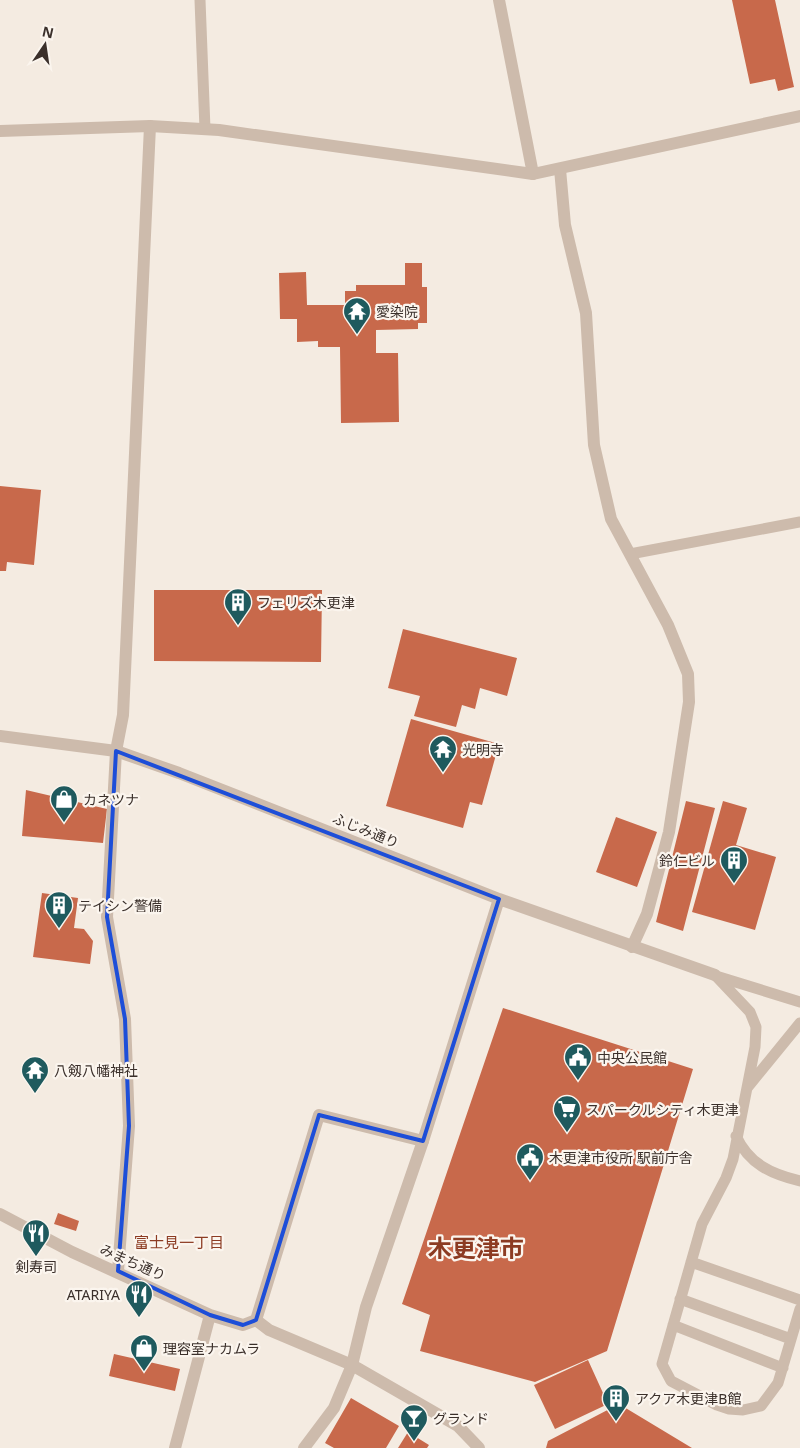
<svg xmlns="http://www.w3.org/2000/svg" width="800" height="1448" viewBox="0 0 800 1448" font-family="'Noto Sans','Noto Sans JP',sans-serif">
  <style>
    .building { fill: #c8694b }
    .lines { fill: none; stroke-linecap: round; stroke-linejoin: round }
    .service { stroke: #cdbbac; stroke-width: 11 }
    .minor { stroke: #cdbbac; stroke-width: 12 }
    .tertiary { stroke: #cdbbac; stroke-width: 12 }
    .marked { fill: none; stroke: #1d4ed8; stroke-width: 4; stroke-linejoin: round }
    .labels { text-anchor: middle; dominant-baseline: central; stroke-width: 4.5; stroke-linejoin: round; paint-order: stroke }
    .poi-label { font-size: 14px; fill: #3b302b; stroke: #fbf5ee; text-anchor: start }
    .street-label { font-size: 14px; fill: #3b302b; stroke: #fbf5ee }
    .neighbourhood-label { font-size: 15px; fill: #8c3b22; stroke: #fbf5ee }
    .town-label { font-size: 24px; font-weight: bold; fill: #8c3b22; stroke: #fbf5ee }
  </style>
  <rect width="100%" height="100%" fill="#f4ebe1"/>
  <!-- building -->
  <path class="building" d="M 732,0 L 775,0 L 794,87 L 778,91 L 775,79 L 750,84 Z
    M 405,263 L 422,263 L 422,287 L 427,287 L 427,323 L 418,323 L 418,329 L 376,330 L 376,353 L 398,353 L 399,422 L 341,423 L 340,347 L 318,347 L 318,341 L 297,342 L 297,319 L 280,319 L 279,273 L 306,272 L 307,305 L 345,305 L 345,291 L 356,291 L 356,285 L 405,285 Z
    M 0,486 L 41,490 L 34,565 L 7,562 L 6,571 L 0,571 Z
    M 154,590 L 322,590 L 321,662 L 154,661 Z
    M 403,629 L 517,658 L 507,696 L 480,688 L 475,709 L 462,705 L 456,727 L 414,716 L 420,696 L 388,688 Z
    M 411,719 L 499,744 L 482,805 L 470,802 L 463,828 L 386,806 Z
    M 26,790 L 107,809 L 103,843 L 22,836 Z
    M 686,801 L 715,808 L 683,931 L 656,922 Z
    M 723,801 L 747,808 L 736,845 L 776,857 L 755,930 L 692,912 Z
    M 616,817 L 657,832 L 637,887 L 596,872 Z
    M 42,893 L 78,898 L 74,928 L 84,929 L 93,941 L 90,964 L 33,957 Z
    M 503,1008 L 693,1069 L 607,1351 L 535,1382 L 420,1351 L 430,1315 L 402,1304 Z
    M 58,1213 L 79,1221 L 76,1231 L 54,1224 Z
    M 114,1354 L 180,1369 L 175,1391 L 109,1376 Z
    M 588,1360 L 608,1404 L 555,1429 L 534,1385 Z
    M 351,1398 L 399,1426 L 386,1448 L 334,1448 L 325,1443 Z
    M 619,1404 L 692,1448 L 546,1448 L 548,1441 Z
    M 408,1432 L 429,1445 L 427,1448 L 398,1448 Z"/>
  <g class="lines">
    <!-- service -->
    <path class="service" d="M 200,0 L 205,129
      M 630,554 L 800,522
      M 715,975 L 750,1012 L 756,1027 L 755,1047 L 733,1159 L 726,1178 L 702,1224 L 662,1364 L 671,1381 L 717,1405 L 729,1409 L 743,1410 L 761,1406 L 778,1383 L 800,1309
      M 716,976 L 800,1002
      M 747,1088 L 800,1023
      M 736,1136 C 749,1164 771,1174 800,1181
      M 691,1262 L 800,1300
      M 680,1299 L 791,1339
      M 673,1325 L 783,1368"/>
    <!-- minor -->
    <path class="minor" d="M 499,0 L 533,174
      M 560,169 L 565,225 L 586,313 L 594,445 L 611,519 L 668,625 L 688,674 L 689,702 L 669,832 L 647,914 L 632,947
      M 0,1214 L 72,1252 L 210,1315 L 243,1325 L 256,1320
      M 118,1271 L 129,1126 L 125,1019 L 107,917 L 116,751 L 123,715 L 150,126
      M 256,1320 L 319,1115 L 423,1141
      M 256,1320 L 269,1330 L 352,1365 L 334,1408 L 304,1448
      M 175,1448 L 210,1315"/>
    <!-- tertiary -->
    <path class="tertiary" d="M 0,131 L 150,126 L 219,130 L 533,174 L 800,116
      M 0,736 L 116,751 L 179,773 L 499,899 L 715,975
      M 479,1448 L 458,1426 L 352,1365 L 366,1307 L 423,1141 L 499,899"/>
  </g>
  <!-- marked area -->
  <path class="marked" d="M 116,751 L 499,899 L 423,1141 L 319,1115 L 256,1320 L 243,1325 L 210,1315 L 118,1271 L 129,1126 L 125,1019 L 107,917 Z"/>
  <!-- icons -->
  <defs>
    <g id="temple-pin" transform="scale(1.4375)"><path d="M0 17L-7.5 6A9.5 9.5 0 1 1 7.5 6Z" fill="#1f5a5e" stroke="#fbf5ee"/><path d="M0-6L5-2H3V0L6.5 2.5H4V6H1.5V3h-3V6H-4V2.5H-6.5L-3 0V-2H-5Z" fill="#fff"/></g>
    <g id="building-pin" transform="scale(1.4375)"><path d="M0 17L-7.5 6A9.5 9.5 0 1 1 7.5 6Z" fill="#1f5a5e" stroke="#fbf5ee"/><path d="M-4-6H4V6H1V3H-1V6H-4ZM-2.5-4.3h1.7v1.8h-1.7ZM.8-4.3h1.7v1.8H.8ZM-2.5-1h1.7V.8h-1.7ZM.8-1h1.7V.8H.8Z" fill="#fff"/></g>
    <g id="shop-pin" transform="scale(1.4375)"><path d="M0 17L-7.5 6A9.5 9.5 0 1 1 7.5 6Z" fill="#1f5a5e" stroke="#fbf5ee"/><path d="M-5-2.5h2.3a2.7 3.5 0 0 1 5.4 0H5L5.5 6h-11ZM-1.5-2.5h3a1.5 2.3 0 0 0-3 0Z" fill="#fff"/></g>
    <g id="civic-pin" transform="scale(1.4375)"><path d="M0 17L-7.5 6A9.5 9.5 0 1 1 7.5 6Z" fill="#1f5a5e" stroke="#fbf5ee"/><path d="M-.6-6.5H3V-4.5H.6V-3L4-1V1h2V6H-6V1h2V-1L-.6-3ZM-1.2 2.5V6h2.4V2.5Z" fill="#fff"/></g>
    <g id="supermarket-pin" transform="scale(1.4375)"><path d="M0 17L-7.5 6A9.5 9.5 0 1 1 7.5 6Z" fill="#1f5a5e" stroke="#fbf5ee"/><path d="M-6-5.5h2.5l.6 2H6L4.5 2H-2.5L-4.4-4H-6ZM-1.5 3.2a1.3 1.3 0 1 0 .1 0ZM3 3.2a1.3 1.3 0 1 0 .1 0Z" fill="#fff"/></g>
    <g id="restaurant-pin" transform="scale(1.4375)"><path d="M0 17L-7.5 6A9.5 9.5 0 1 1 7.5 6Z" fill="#1f5a5e" stroke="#fbf5ee"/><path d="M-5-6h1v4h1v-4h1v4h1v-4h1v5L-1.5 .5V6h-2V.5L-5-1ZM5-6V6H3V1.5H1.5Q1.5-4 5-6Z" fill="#fff"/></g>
    <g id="bar-pin" transform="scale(1.4375)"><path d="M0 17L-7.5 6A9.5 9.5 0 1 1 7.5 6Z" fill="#1f5a5e" stroke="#fbf5ee"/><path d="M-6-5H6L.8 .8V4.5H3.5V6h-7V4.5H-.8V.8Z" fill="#fff"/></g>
  </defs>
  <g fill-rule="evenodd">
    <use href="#temple-pin" x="357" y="311"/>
    <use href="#building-pin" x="238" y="602"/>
    <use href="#temple-pin" x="443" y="749"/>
    <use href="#shop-pin" x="64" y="799"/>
    <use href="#building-pin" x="734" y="860"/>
    <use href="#building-pin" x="59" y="905"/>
    <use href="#civic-pin" x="578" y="1057"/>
    <use href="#temple-pin" x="35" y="1070"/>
    <use href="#supermarket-pin" x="567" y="1109"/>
    <use href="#civic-pin" x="530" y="1157"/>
    <use href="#restaurant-pin" x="36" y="1233"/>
    <use href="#restaurant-pin" x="139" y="1294"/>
    <use href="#shop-pin" x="144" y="1348"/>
    <use href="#building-pin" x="616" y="1398"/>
    <use href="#bar-pin" x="414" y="1418"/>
  </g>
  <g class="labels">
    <!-- poi labels -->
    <g class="poi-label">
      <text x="376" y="311">愛染院</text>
      <text x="257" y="602">フェリズ木更津</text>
      <text x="462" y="749">光明寺</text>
      <text x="83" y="799">カネツナ</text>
      <text x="715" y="860" text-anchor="end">鈴仁ビル</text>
      <text x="78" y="905">テイシン警備</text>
      <text x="597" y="1057">中央公民館</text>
      <text x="54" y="1070">八剱八幡神社</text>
      <text x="586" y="1109">スパークルシティ木更津</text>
      <text x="549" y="1157">木更津市役所 駅前庁舎</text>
      <text x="36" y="1266" text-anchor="middle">剣寿司</text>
      <text x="120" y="1294" text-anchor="end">ATARIYA</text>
      <text x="163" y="1348">理容室ナカムラ</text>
      <text x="635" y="1398">アクア木更津B館</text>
      <text x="433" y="1418">グランド</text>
    </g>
    <!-- street labels -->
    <g class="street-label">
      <text transform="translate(366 830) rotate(22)">ふじみ通り</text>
      <text transform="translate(133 1262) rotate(24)">みまち通り</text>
    </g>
    <!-- neighbourhood labels -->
    <g class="neighbourhood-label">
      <text x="179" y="1242">富士見一丁目</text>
    </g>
    <!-- town labels -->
    <g class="town-label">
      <text x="476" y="1247">木更津市</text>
    </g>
  </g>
  <!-- north arrow -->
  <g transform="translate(45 45) rotate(13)" stroke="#fbf5ee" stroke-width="4" paint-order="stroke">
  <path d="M0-4L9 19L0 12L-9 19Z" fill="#3b302b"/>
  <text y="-8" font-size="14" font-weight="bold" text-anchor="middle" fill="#3b302b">N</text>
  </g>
</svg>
